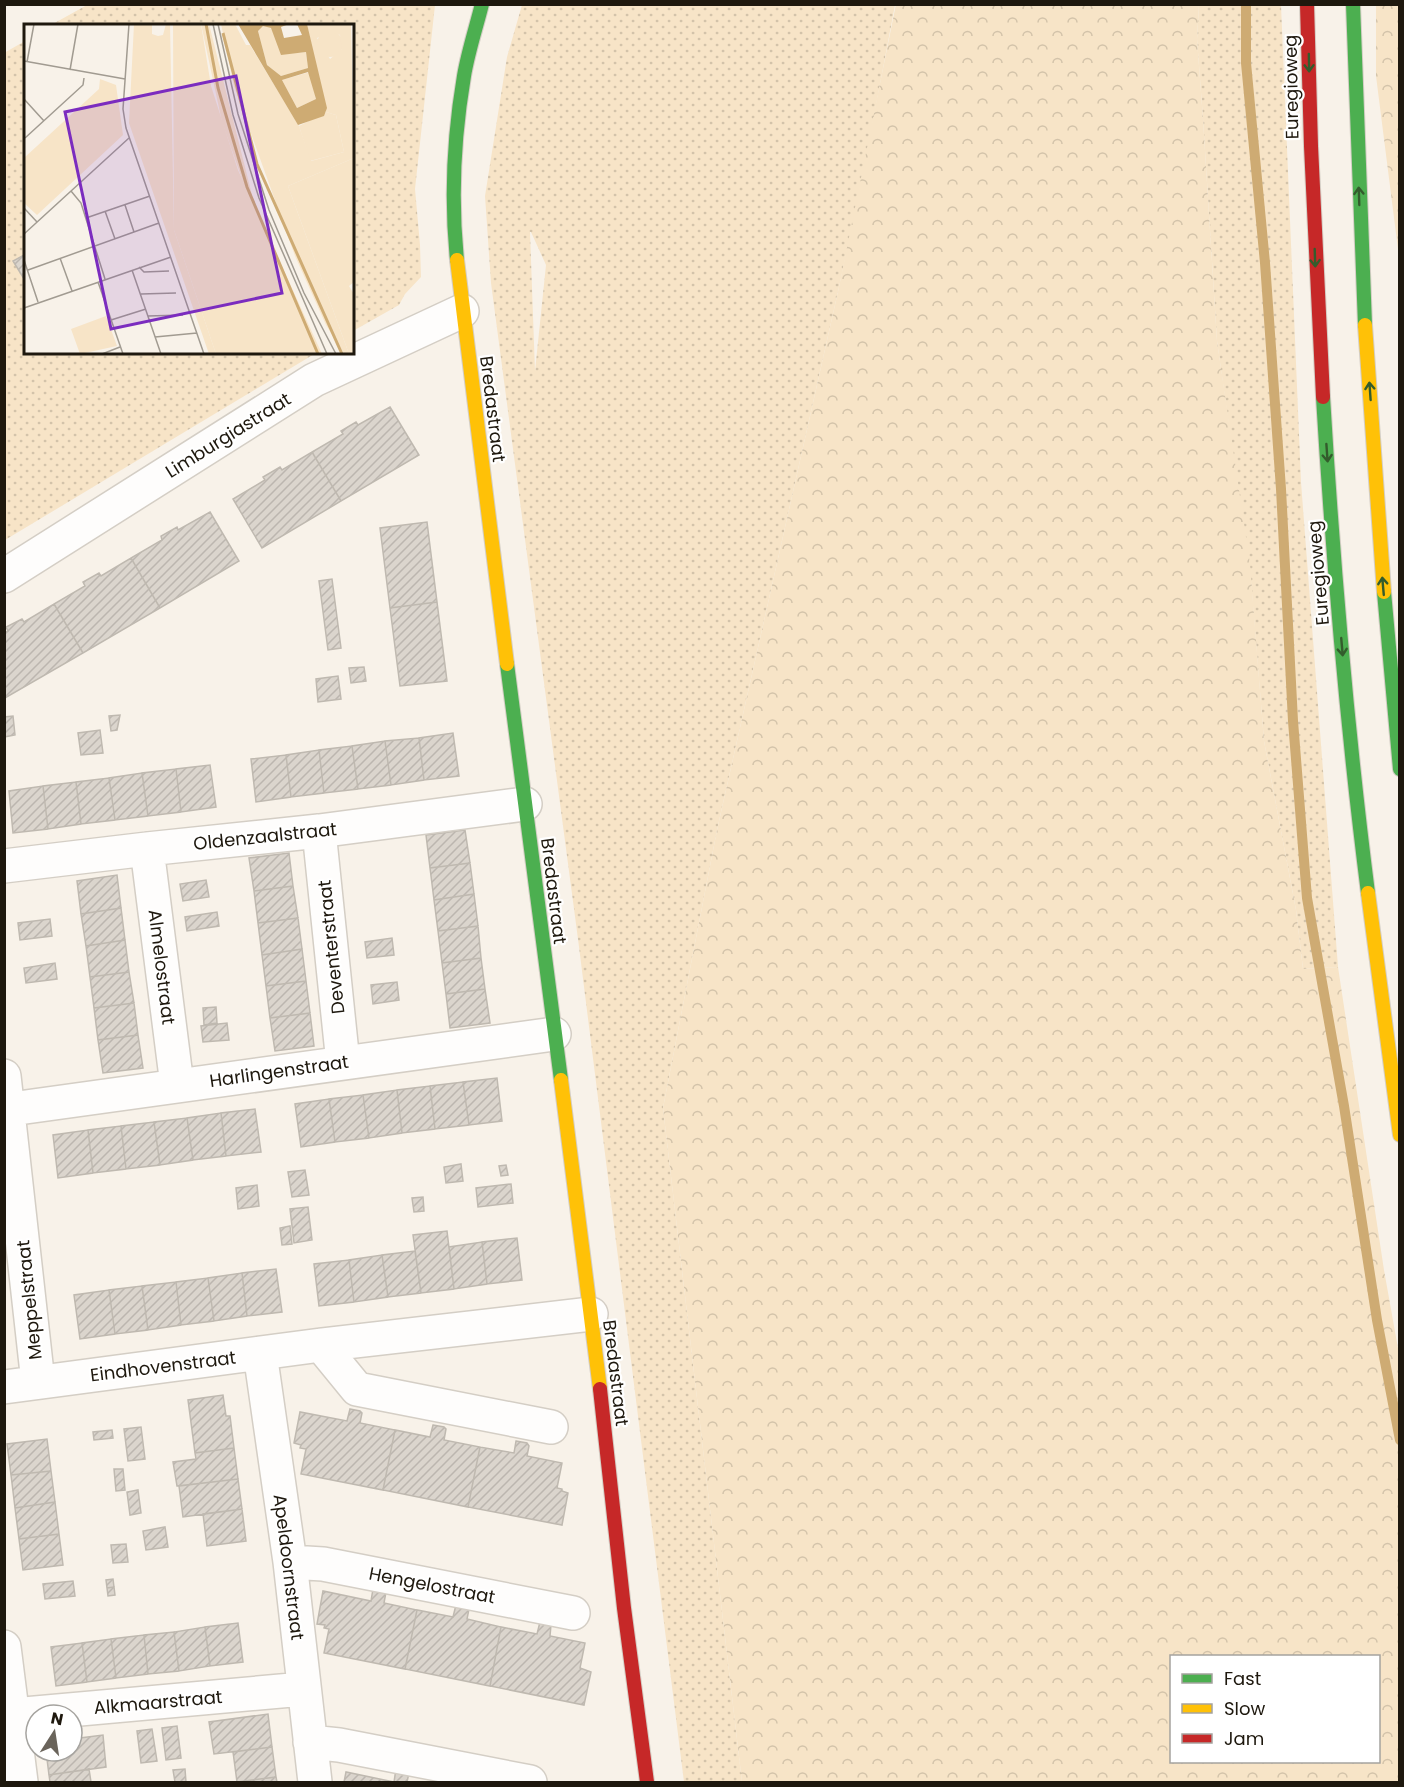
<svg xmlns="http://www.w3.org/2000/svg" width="1404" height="1787" viewBox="0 0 1404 1787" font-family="Poppins,sans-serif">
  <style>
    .grass { fill: url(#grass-dots); fill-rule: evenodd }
    .forest { fill: url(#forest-crowns); fill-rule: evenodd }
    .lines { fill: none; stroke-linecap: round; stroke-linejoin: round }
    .stream { stroke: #ceab73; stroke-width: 10 }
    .building { fill: url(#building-hatch); stroke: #bfb9b0; stroke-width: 1.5 }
    .street-casing { stroke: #d4cec5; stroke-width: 36 }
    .fast-casing { stroke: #d4cec5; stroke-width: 16 }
    .slow-casing { stroke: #d4cec5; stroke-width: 16 }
    .jam-casing { stroke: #d4cec5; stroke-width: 16 }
    .street { stroke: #fefdfc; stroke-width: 33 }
    .fast { stroke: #4caf50; stroke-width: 14 }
    .slow { stroke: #ffc107; stroke-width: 14 }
    .jam { stroke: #c62828; stroke-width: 14 }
    .oneway { stroke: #335c2c }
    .labels { text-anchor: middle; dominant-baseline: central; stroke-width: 4.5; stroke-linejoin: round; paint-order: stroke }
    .street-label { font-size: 18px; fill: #1e180e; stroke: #fff }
    .inset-river { fill: none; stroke: #ceab73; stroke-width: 3 }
    .inset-road { fill: none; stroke: #a19b91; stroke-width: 1.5 }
    .view { fill: #7b2cbf; fill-opacity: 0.15; stroke: #7b2cbf; stroke-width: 3 }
    .inset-edge { fill: none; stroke: #1e180e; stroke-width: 3 }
  </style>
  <defs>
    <pattern id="grass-dots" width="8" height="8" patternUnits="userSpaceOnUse" patternTransform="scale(1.5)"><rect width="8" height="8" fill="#f7e4c7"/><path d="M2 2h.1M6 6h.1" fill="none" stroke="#d3c3aa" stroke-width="1.8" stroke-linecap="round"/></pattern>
    <pattern id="forest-crowns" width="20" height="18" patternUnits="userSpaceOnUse" patternTransform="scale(1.5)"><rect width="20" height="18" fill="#f7e4c7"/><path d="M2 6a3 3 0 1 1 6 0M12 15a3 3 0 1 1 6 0" fill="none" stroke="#d3c3aa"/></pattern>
    <pattern id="building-hatch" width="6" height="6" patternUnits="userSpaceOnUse" patternTransform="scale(1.5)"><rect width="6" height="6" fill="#dbd5cd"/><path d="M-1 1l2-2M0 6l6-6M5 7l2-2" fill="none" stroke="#bcb6af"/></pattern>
  </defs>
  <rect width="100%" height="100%" fill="#f8f2e9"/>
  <!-- grass -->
  <path class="grass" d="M 87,5 L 435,5 L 415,189 L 420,245 L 421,277 L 405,294 L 399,305 L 353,331 L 352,26 L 51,25 Z
    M 522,5 L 895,5 L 859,195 L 839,287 L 717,830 L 663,1108 L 742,1782 L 684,1782 L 578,939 L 491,283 L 485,196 L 507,57 ZM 531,232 L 546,265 L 535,371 L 530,232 Z
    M 1199,5 L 1281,5 L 1301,482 L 1338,967 L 1303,969 L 1296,910 L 1264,741 L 1251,581 L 1217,341 L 1203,119 L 1197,39 Z
    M 25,41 L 26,352 L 316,353 L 5,540 L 4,53 Z"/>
  <!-- forest -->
  <path class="forest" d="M 896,4 L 1199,5 L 1197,39 L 1203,119 L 1217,341 L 1250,564 L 1264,741 L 1296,910 L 1303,969 L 1338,967 L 1384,1270 L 1399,1354 L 1399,1782 L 742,1782 L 663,1108 L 717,830 L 839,287 ZM 1172,1656 L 1378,1656 L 1378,1762 L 1172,1762 Z
    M 1376,5 L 1399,5 L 1399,257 L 1376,76 Z"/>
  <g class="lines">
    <!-- stream -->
    <path class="stream" d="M 1246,4 L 1246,63 L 1265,263 L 1281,489 L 1293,721 L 1307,898 L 1344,1106 L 1377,1320 L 1400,1440"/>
  </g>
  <!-- building -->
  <path class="building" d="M 26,254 L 26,282 L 13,261 Z
    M 390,407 L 419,455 L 341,501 L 312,452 L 343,434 L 341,431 L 356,422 L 358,425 Z
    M 312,452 L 341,501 L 262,548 L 233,499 L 265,480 L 263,477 L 280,467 L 282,470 Z
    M 210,512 L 239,561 L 160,608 L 131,558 L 162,540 L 161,536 L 177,527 L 178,530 Z
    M 427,522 L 437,602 L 390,608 L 380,528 Z
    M 131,558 L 160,608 L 83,653 L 54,604 L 85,586 L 83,582 L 99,573 L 101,576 Z
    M 332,579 L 341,648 L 328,650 L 319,581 Z
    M 437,602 L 447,681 L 400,686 L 390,608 Z
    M 54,604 L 83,653 L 5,698 L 4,633 L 8,631 L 6,627 L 22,619 L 24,622 Z
    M 364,667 L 366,681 L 351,683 L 349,668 Z
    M 338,676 L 341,699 L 318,702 L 316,679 Z
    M 120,715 L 117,730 L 111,731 L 109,716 Z
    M 13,716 L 15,735 L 4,737 L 4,717 Z
    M 100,730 L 103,753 L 81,755 L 78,733 Z
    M 453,733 L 459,776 L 424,780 L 419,738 Z
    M 419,738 L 424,780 L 391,785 L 385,741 Z
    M 385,741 L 391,785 L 358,789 L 352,746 Z
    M 352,746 L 358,789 L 324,793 L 319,750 Z
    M 319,750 L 324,793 L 291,797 L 286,755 Z
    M 286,755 L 291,797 L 256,802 L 251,759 Z
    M 210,765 L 216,807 L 181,812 L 176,769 Z
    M 176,769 L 181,812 L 148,816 L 142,773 Z
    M 142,773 L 148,816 L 115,820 L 109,778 Z
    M 109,778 L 115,820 L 81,824 L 76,782 Z
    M 76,782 L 81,824 L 48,829 L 43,786 Z
    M 43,786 L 48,829 L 13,833 L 9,791 Z
    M 465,830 L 470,863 L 430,868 L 426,835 Z
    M 289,853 L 293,886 L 254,891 L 249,858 Z
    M 470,863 L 474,894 L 434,900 L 430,868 Z
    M 117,875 L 121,908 L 81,914 L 77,881 Z
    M 206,880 L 209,897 L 183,901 L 180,884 Z
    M 293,886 L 298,918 L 258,923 L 254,891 Z
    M 474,894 L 478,926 L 438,931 L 434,900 Z
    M 121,908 L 125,940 L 86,946 L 81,914 Z
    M 217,912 L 219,926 L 187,931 L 185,917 Z
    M 298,918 L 302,949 L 262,955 L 258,923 Z
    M 50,919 L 52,936 L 20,940 L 18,923 Z
    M 478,926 L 481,958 L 442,963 L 438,931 Z
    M 392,938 L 394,955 L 367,958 L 365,942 Z
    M 125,940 L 129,972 L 90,977 L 86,946 Z
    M 302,949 L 306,981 L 266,986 L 262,955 Z
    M 481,958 L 485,989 L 446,994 L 442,963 Z
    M 55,963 L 57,979 L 26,983 L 24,968 Z
    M 129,972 L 134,1003 L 94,1008 L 90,977 Z
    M 306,981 L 310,1013 L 270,1018 L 266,986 Z
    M 397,982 L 399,1000 L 373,1004 L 371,985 Z
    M 485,989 L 490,1023 L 450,1028 L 446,994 Z
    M 134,1003 L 138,1035 L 98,1040 L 94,1008 Z
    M 216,1007 L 217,1023 L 204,1025 L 203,1008 Z
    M 310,1013 L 314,1046 L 275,1051 L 270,1018 Z
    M 227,1023 L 229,1040 L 203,1042 L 201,1026 Z
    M 138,1035 L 143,1068 L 103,1073 L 98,1040 Z
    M 497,1078 L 502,1121 L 469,1125 L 463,1082 Z
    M 463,1082 L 469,1125 L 435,1129 L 430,1086 Z
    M 430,1086 L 435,1129 L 402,1133 L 397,1090 Z
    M 397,1090 L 402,1133 L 369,1138 L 363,1095 Z
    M 363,1095 L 369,1138 L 335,1142 L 329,1099 Z
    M 329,1099 L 335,1142 L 301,1147 L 295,1104 Z
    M 255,1109 L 261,1152 L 226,1156 L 221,1113 Z
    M 221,1113 L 226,1156 L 193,1160 L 187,1118 Z
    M 187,1118 L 193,1160 L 160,1165 L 154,1122 Z
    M 154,1122 L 160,1165 L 126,1169 L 121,1126 Z
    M 121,1126 L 126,1169 L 93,1173 L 88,1130 Z
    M 88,1130 L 93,1173 L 58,1178 L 53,1135 Z
    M 461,1164 L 463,1181 L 446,1183 L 444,1167 Z
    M 506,1165 L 508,1175 L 501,1176 L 499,1166 Z
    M 305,1170 L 309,1195 L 292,1197 L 288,1172 Z
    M 511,1184 L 513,1203 L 478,1207 L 476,1188 Z
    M 257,1185 L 259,1206 L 238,1209 L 236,1188 Z
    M 423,1197 L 424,1211 L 414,1212 L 412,1198 Z
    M 308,1207 L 312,1240 L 294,1243 L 290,1209 Z
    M 290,1226 L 292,1244 L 282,1245 L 280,1228 Z
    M 447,1231 L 454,1289 L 421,1293 L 413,1235 Z
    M 517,1238 L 522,1280 L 487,1284 L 482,1242 Z
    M 482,1242 L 487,1284 L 454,1289 L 449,1247 Z
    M 415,1251 L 421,1293 L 388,1297 L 382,1255 Z
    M 382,1255 L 388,1297 L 354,1302 L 349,1260 Z
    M 349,1260 L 354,1302 L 319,1306 L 314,1264 Z
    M 276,1269 L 282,1312 L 247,1316 L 242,1273 Z
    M 242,1273 L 247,1316 L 214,1321 L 208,1278 Z
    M 208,1278 L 214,1321 L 181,1325 L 176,1282 Z
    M 176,1282 L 181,1325 L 148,1330 L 142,1286 Z
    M 142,1286 L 148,1330 L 115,1334 L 109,1290 Z
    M 109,1290 L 115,1334 L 80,1339 L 74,1295 Z
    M 223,1395 L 226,1416 L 230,1416 L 234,1448 L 195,1453 L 188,1400 Z
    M 350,1409 L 360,1411 L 362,1413 L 360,1423 L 395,1430 L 383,1490 L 301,1474 L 306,1449 L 300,1448 L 301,1445 L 294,1443 L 300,1412 L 347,1421 Z
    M 433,1425 L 444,1427 L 446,1429 L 444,1440 L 480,1447 L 468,1507 L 383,1490 L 395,1430 L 430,1437 Z
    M 141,1427 L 145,1459 L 128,1461 L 124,1429 Z
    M 112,1430 L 113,1438 L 94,1440 L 93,1432 Z
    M 47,1439 L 51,1471 L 11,1475 L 7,1444 Z
    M 516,1441 L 527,1443 L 529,1446 L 527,1456 L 562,1463 L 557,1488 L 562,1489 L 562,1491 L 568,1493 L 562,1525 L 468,1507 L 480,1447 L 514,1453 Z
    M 234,1448 L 238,1479 L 177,1486 L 173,1462 L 196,1459 L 195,1453 Z
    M 114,1469 L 123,1469 L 125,1490 L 116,1491 Z
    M 51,1471 L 55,1502 L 15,1508 L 11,1475 Z
    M 238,1479 L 242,1509 L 183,1517 L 179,1486 Z
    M 138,1490 L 141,1513 L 130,1515 L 127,1492 Z
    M 55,1502 L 59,1534 L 19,1539 L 15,1508 Z
    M 242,1509 L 246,1541 L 207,1546 L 203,1514 Z
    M 165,1527 L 168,1547 L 146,1550 L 143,1531 Z
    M 59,1534 L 63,1565 L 23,1570 L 19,1539 Z
    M 126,1544 L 128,1562 L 113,1563 L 111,1545 Z
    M 113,1579 L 114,1587 L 107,1588 L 106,1580 Z
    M 73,1581 L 75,1596 L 45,1599 L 43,1584 Z
    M 114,1587 L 115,1595 L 108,1596 L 107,1588 Z
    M 373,1589 L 386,1592 L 384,1603 L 417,1610 L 405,1669 L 324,1653 L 329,1629 L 324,1628 L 325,1625 L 317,1624 L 323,1591 L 371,1601 Z
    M 456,1605 L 469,1609 L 467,1619 L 501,1627 L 490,1686 L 405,1669 L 417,1610 L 453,1617 Z
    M 540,1622 L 551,1625 L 550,1636 L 585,1643 L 580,1668 L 591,1672 L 584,1705 L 490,1686 L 501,1627 L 537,1634 Z
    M 238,1623 L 243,1662 L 210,1666 L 205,1627 Z
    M 205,1627 L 210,1666 L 179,1671 L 174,1632 Z
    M 174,1632 L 179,1671 L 148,1674 L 144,1635 Z
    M 144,1635 L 148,1674 L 116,1678 L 111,1639 Z
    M 111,1639 L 116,1678 L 87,1682 L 82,1643 Z
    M 82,1643 L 87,1682 L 56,1686 L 51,1647 Z
    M 268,1714 L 272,1747 L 214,1754 L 209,1722 Z
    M 177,1726 L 181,1758 L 166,1760 L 162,1728 Z
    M 152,1729 L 157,1761 L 141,1763 L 137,1731 Z
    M 103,1735 L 106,1767 L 49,1775 L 46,1751 L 72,1751 L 72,1739 Z
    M 272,1747 L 276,1777 L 237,1782 L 233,1752 Z
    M 89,1769 L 91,1782 L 50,1782 L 49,1775 Z
    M 185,1769 L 186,1782 L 175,1782 L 173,1770 Z
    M 396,1769 L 409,1773 L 407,1782 L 344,1782 L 346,1772 L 394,1782 Z
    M 276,1777 L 277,1782 L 233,1782 L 237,1782 Z"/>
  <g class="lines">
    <!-- street casing -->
    <g class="street-casing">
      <path id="street" d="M 4,576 L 314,380 L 462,311
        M 319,831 L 343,1063
        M 147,849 L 177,1085
        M 4,866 L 147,849 L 319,831 L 525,804
        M 4,1076 L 38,1382
        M 4,1110 L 554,1034
        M 321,1345 L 357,1389 L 551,1427
        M 260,1353 L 290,1562 L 315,1782
        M 4,1387 L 321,1345 L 591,1314
        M 290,1562 L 323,1564 L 573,1613
        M 4,1647 L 21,1782
        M 13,1715 L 303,1689
        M 310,1742 L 339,1745 L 530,1782"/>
    </g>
    <!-- fast casing -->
    <g class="fast-casing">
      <path id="fast" d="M 1353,4 L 1365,325
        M 457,260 C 451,201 454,135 464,76 C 468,52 476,28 482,4
        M 1323,397 C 1333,563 1347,729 1368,893
        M 1384,592 L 1400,769
        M 507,664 L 561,1080"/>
    </g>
    <!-- slow casing -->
    <g class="slow-casing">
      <path id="slow" d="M 457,260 L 507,664
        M 1365,325 L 1384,592
        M 1368,893 L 1400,1135
        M 561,1080 L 600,1389"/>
    </g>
    <!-- jam casing -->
    <g class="jam-casing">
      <path id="jam" d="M 1307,4 L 1311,146 L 1323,397
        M 600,1389 L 624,1608 L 647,1782"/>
    </g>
    <!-- street -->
    <use href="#street" class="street"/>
    <!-- fast -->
    <use href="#fast" class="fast"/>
    <!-- slow -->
    <use href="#slow" class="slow"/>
    <!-- jam -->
    <use href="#jam" class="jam"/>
  </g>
  <!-- one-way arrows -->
  <defs><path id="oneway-shaft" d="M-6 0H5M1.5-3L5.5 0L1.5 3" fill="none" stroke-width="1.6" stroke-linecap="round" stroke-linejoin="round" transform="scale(1.5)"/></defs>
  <g class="oneway">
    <use href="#oneway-shaft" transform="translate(1309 63) rotate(89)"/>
    <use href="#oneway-shaft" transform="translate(1359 196) rotate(-92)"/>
    <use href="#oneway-shaft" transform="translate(1315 258) rotate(88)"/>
    <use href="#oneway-shaft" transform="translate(1370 391) rotate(-94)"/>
    <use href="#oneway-shaft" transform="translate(1327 453) rotate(86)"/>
    <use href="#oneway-shaft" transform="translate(1383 586) rotate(-95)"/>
    <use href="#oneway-shaft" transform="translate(1342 647) rotate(85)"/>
  </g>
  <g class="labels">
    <!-- street labels -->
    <g class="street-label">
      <text transform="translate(1291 87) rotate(-91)">Euregioweg</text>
      <text transform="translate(493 409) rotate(83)">Bredastraat</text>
      <text transform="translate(228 435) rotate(-32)">Limburgiastraat</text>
      <text transform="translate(1318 573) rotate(-95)">Euregioweg</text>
      <text transform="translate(265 836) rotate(-6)">Oldenzaalstraat</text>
      <text transform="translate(554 891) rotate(83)">Bredastraat</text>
      <text transform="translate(331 947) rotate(-96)">Deventerstraat</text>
      <text transform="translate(162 967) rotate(83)">Almelostraat</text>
      <text transform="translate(279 1071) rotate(-8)">Harlingenstraat</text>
      <text transform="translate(29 1300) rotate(-96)">Meppelstraat</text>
      <text transform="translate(163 1366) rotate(-7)">Eindhovenstraat</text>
      <text transform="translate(616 1373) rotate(83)">Bredastraat</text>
      <text transform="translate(289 1567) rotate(83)">Apeldoornstraat</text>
      <text transform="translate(432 1585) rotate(11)">Hengelostraat</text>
      <text transform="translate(158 1702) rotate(-5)">Alkmaarstraat</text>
    </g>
  </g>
  <!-- overview -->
  <g transform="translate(24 24)">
    <rect width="330" height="330" fill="#f8f2e9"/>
    <path d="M 110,0 L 128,0 L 128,10 L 134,12 L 139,11 L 142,0 L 146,0 L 150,206 L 192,330 L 185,330 L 105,99 ZM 177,0 L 185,0 L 228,171 L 224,172 L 198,98 ZM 239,2 L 244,2 L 274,29 L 282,28 L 284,44 L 257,52 L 243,41 L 234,7 ZM293 20a13 13 0 1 1 26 0a13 13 0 1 1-26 0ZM 76,55 L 92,61 L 99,111 L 13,191 L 0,179 L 0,134 L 75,65 ZM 302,88 L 312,91 L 320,128 L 286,137 L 275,102 ZM 330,134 L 330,258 L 325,262 L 330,270 L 330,330 L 325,330 L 264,162 ZM 82,292 L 93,322 L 56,330 L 47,305 Z" fill="#f7e4c7"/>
    <path d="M 149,0 L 177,0 L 187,62 L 214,146 L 298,330 L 192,330 L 150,206 ZM 197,0 L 211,0 L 222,21 L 226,21 L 275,102 L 287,137 L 320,128 L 312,91 L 302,88 L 283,0 L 327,0 L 330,134 L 264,162 L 325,330 L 320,330 L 302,301 L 271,232 L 210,62 ZM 308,8 L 316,11 L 318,25 L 306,35 L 293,14 ZM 286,48 L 292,75 L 273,84 L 258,56 Z" fill="#f7e4c7" fill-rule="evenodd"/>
    <path d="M 20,138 L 26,148 L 21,163 L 12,172 L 0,174 L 0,139 Z" fill="#f7e4c7"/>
    <path d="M 214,0 L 265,0 L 257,3 L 260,14 L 278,11 L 273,0 L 283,0 L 303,84 L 300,92 L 274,101 ZM 239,2 L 247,4 L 257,31 L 282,28 L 284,44 L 257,52 L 243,41 L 234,7 ZM 284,48 L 292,75 L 273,84 L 258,56 Z" fill="#ceab73" fill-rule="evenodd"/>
    <path class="inset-river" d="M 182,0 L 194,64 L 223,163 L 294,330M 199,9 L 233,140 L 318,330"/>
    <path class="inset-road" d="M 105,0 L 99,85 L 102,104 L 180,330M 189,0 L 209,91 L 235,174 L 303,330M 194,0 L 214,90 L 245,186 L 280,269 L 312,330M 0,37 L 101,55M 3,38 L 10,0M 46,46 L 54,0M 0,75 L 20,97M 1,114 L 59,61 L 60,54M 47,167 L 57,179 L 81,255M 101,181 L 110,208M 0,184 L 13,198M 81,187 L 91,215M 62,194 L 126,172M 0,210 L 105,114M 36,234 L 48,267M 0,236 L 14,278M 115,243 L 120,248 L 145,247M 4,246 L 135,199M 108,246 L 137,330M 74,258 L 99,330M 117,270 L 152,269M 0,284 L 147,233M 124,292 L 159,291M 87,296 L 122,285M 131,313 L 173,309M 78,330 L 96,323"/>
    <path class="view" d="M 212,52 L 258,269 L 87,305 L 41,88 Z"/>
    <rect width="330" height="330" class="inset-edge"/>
  </g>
  <!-- border -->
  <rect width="1404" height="1787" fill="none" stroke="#1e180e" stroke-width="12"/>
  <!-- legend -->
  <rect x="1170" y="1655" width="210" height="108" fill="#ffffff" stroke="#a5a39f" stroke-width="1.5"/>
  <rect x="1182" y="1674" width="30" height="9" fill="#4caf50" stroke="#a5a39f" stroke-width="1.5"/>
  <text x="1224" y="1685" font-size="18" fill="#1e180e">Fast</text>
  <rect x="1182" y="1704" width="30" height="9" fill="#ffc107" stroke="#a5a39f" stroke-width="1.5"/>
  <text x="1224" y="1715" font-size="18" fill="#1e180e">Slow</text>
  <rect x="1182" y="1734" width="30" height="9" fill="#c62828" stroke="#a5a39f" stroke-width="1.5"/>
  <text x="1224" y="1745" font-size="18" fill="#1e180e">Jam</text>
  <!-- north arrow -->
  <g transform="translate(54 1733) rotate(12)"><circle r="28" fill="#ffffff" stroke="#a5a39f" stroke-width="1.5"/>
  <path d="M0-4.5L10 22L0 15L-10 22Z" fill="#6a645b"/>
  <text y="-9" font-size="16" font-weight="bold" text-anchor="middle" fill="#1e180e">N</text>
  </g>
</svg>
